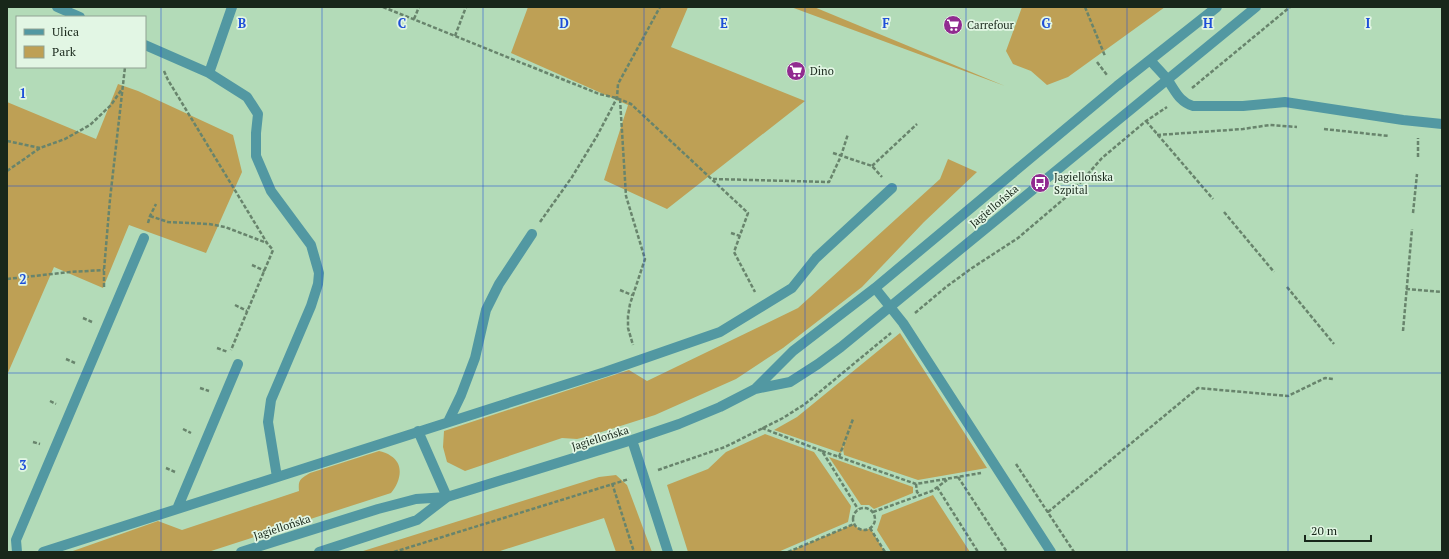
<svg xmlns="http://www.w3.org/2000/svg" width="1449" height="559" viewBox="0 0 1449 559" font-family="'PT Serif',serif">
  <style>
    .green { fill: #bea055 }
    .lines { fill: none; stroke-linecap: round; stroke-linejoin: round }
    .path { stroke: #68846c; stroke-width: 2.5; stroke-dasharray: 4 2; stroke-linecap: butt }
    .minor { stroke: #5298a2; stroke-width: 10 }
    .grid { fill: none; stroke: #1d4ed8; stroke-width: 1; stroke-opacity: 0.55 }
    .labels { text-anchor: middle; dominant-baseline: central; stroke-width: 3.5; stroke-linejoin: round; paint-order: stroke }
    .poi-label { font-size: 11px; fill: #18271a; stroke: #e2f6e4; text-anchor: start }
    .street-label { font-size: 11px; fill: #18271a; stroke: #e2f6e4 }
    .grid-label { font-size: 13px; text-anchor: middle; font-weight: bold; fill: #1d4ed8; stroke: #e2f6e4; stroke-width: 3.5; stroke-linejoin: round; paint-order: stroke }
  </style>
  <rect width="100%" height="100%" fill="#b3dbb8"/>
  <!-- green -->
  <path class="green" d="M 528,7 L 688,7 L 671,47 L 805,101 L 667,209 L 604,180 L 628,105 L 511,53 Z
    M 791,7 L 814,7 L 1005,86 Z
    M 1022,7 L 1165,7 L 1068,77 L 1047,85 L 1031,71 L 1013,64 L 1006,51 Z
    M 118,84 L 138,91 L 233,135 L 242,172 L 206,253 L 129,225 L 103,288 L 54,267 L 7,375 L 7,102 L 96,139 Z
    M 948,159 L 977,172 L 924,222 L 862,287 L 783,348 L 736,379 L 655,415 L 589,436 L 577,439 L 562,438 L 465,471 L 447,462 L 443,447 L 444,431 L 629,370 L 647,381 L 798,308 L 940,179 Z
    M 900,333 L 987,468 L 918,480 L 844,455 L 843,449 L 848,434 L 841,453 L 774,430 L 797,417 Z
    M 765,434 L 814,452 L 851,506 L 848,522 L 778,552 L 688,552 L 667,485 L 708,469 L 726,452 Z
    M 379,451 C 383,452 387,453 391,456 C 405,465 400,482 391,493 L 208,552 L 70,552 L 158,521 L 182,530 L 299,491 C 298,480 300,479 310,473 Z
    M 829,457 L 913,487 L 913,493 L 874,509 L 869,505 L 861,505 Z
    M 616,475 L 627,485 L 652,552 L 616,552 L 604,518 L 497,552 L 360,552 L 599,477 Z
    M 933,495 L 970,552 L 891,552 L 877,530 L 882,515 Z
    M 854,524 L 859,529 L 866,530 L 870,528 L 885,552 L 788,552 Z"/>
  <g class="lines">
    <!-- path -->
    <path class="path" d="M 383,7 L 599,94 L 617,98 L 631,104 L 748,213 L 734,252 L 755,292
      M 1085,7 L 1105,56
      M 414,19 L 419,7
      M 455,36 L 466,7
      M 1097,62 L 1107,75
      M 164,71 L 168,80 L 267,243 L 273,250 L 231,350
      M 1192,88 L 1290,7
      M 620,99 L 626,196 L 645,259 L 630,304 L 628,316 L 628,328 L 633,345
      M 1146,121 L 1213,199
      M 1324,129 L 1389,136
      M 1157,135 L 1243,129 L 1270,125 L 1297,127
      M 7,141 L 40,148
      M 833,153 L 872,166 L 882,177
      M 1418,157 L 1418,138
      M 872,166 L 917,124
      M 7,171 L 40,148 L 65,139 L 90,125 L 111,105 L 122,89
      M 713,179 L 829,182 L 841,156 L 848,134
      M 1224,212 L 1274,272
      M 1413,213 L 1417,174
      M 150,216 L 168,222 L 209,224 L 225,227 L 267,243
      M 540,222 L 572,177 L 597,136 L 617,98 L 618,84 L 660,7
      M 148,223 L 150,216 L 156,204
      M 731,233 L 740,236
      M 252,265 L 265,271
      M 7,279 L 70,272 L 104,270
      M 104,287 L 104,270 L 110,199 L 125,67
      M 1287,287 L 1334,344
      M 1406,289 L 1442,292
      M 620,290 L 632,295
      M 235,305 L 247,311
      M 915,313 L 946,287 L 972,268 L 1018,238 L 1072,192 L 1102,158 L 1146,121 L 1167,107
      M 83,318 L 92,322
      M 1403,331 L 1412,229
      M 217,348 L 228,352
      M 66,359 L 75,363
      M 200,388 L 209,391
      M 50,401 L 56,404
      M 762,428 L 822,451 L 858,509
      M 183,429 L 191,433
      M 33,442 L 40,444
      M 822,451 L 916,484 L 981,473
      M 839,457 L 853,419
      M 1016,464 L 1074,552
      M 166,468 L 175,472
      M 658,470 L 725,447 L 783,418 L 805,404 L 891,333
      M 958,477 L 1007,552
      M 612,483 L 634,552
      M 916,484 L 917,492 L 920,495
      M 937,487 L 978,552
      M853 519a11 11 0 1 1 22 0a11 11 0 1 1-22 0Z
      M 873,512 L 932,491 L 947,480
      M 1048,512 L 1198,388 L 1288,396 L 1325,378 L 1333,379
      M 870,528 L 885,552
      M 394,552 L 629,479
      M 788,552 L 854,524"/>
    <!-- minor -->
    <path class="minor" d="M 57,7 L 80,17
      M 145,45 L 209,73 L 232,7
      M 1150,60 C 1156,67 1162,73 1167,79 C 1175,90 1179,102 1193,106 L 1243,106 L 1285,102 L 1403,120 L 1442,124
      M 209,73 L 247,97 L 258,114 L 256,133 L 256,156 L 271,191 L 311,245 L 319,273 L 318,284 L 311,306 L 271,400 L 268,422 L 277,477
      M 875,288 L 903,323 L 1051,552
      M 755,389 L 793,351 L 875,288 L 1117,86 L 1217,7
      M 448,422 L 461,395 L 475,358 L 486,310 L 499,284 L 532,234
      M 418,431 L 447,497
      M 632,440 L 668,552
      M 177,509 L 238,364
      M 17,552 L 16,540 L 144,238
      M 43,552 L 605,372 L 720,332 L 792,288 L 816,258 L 892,188
      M 241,552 L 378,509 L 416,499 L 447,497 L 632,440 L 679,424 L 720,407 L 755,389 L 790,382 L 818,364 L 841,347 L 1256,7
      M 319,552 L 417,520 L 447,497"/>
  </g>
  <!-- grid -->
  <path class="grid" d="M 161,7 L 161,552M 322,7 L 322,552M 483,7 L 483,552M 644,7 L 644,552M 805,7 L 805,552M 966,7 L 966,552M 1127,7 L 1127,552M 1288,7 L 1288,552M 7,186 L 1442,186M 7,373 L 1442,373"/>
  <!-- icons -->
  <defs>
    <g id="supermarket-disc" transform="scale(1)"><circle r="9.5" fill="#912b90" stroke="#e2f6e4"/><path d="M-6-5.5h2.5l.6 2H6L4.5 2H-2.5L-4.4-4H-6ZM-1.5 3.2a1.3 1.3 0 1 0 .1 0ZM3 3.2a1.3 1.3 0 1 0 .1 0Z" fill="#fff"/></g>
    <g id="bus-disc" transform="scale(1)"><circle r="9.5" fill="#912b90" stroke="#e2f6e4"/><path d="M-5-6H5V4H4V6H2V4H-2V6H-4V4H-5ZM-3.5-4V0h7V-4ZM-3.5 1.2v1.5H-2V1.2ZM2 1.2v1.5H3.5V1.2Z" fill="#fff"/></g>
  </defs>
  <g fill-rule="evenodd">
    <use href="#supermarket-disc" x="953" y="25"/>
    <use href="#supermarket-disc" x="796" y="71"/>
    <use href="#bus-disc" x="1040" y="183"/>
  </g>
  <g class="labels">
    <!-- poi labels -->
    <g class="poi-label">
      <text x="967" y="25">Carrefour</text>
      <text x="810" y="71">Dino</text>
      <text x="1054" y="177">Jagiellońska<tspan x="1054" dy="13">Szpital</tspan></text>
    </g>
    <!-- street labels -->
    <g class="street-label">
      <text transform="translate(994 206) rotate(-40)">Jagiellońska</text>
      <text transform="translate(600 438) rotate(-17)">Jagiellońska</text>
      <text transform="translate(282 527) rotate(-18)">Jagiellońska</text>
    </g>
  </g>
  <g class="grid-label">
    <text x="242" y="28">B</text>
    <text x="402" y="28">C</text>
    <text x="564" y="28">D</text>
    <text x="724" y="28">E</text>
    <text x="886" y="28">F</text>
    <text x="1046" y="28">G</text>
    <text x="1208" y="28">H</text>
    <text x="1368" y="28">I</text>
    <text x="23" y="98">1</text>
    <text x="23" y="284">2</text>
    <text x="23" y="470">3</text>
  </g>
  <!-- border -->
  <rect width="1449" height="559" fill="none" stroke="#18271a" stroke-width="16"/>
  <!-- legend -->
  <rect x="16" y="16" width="130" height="52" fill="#e2f6e4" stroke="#91a393"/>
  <rect x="24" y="29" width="20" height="6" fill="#5298a2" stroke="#91a393"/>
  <text x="52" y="36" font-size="12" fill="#18271a">Ulica</text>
  <rect x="24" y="46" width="20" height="12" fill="#bea055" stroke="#91a393"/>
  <text x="52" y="56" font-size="12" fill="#18271a">Park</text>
  <!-- scale -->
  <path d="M1305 535v6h66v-6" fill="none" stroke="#18271a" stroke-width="2"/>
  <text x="1311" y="535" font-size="12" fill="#18271a" stroke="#e2f6e4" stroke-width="3" paint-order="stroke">20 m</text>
</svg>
